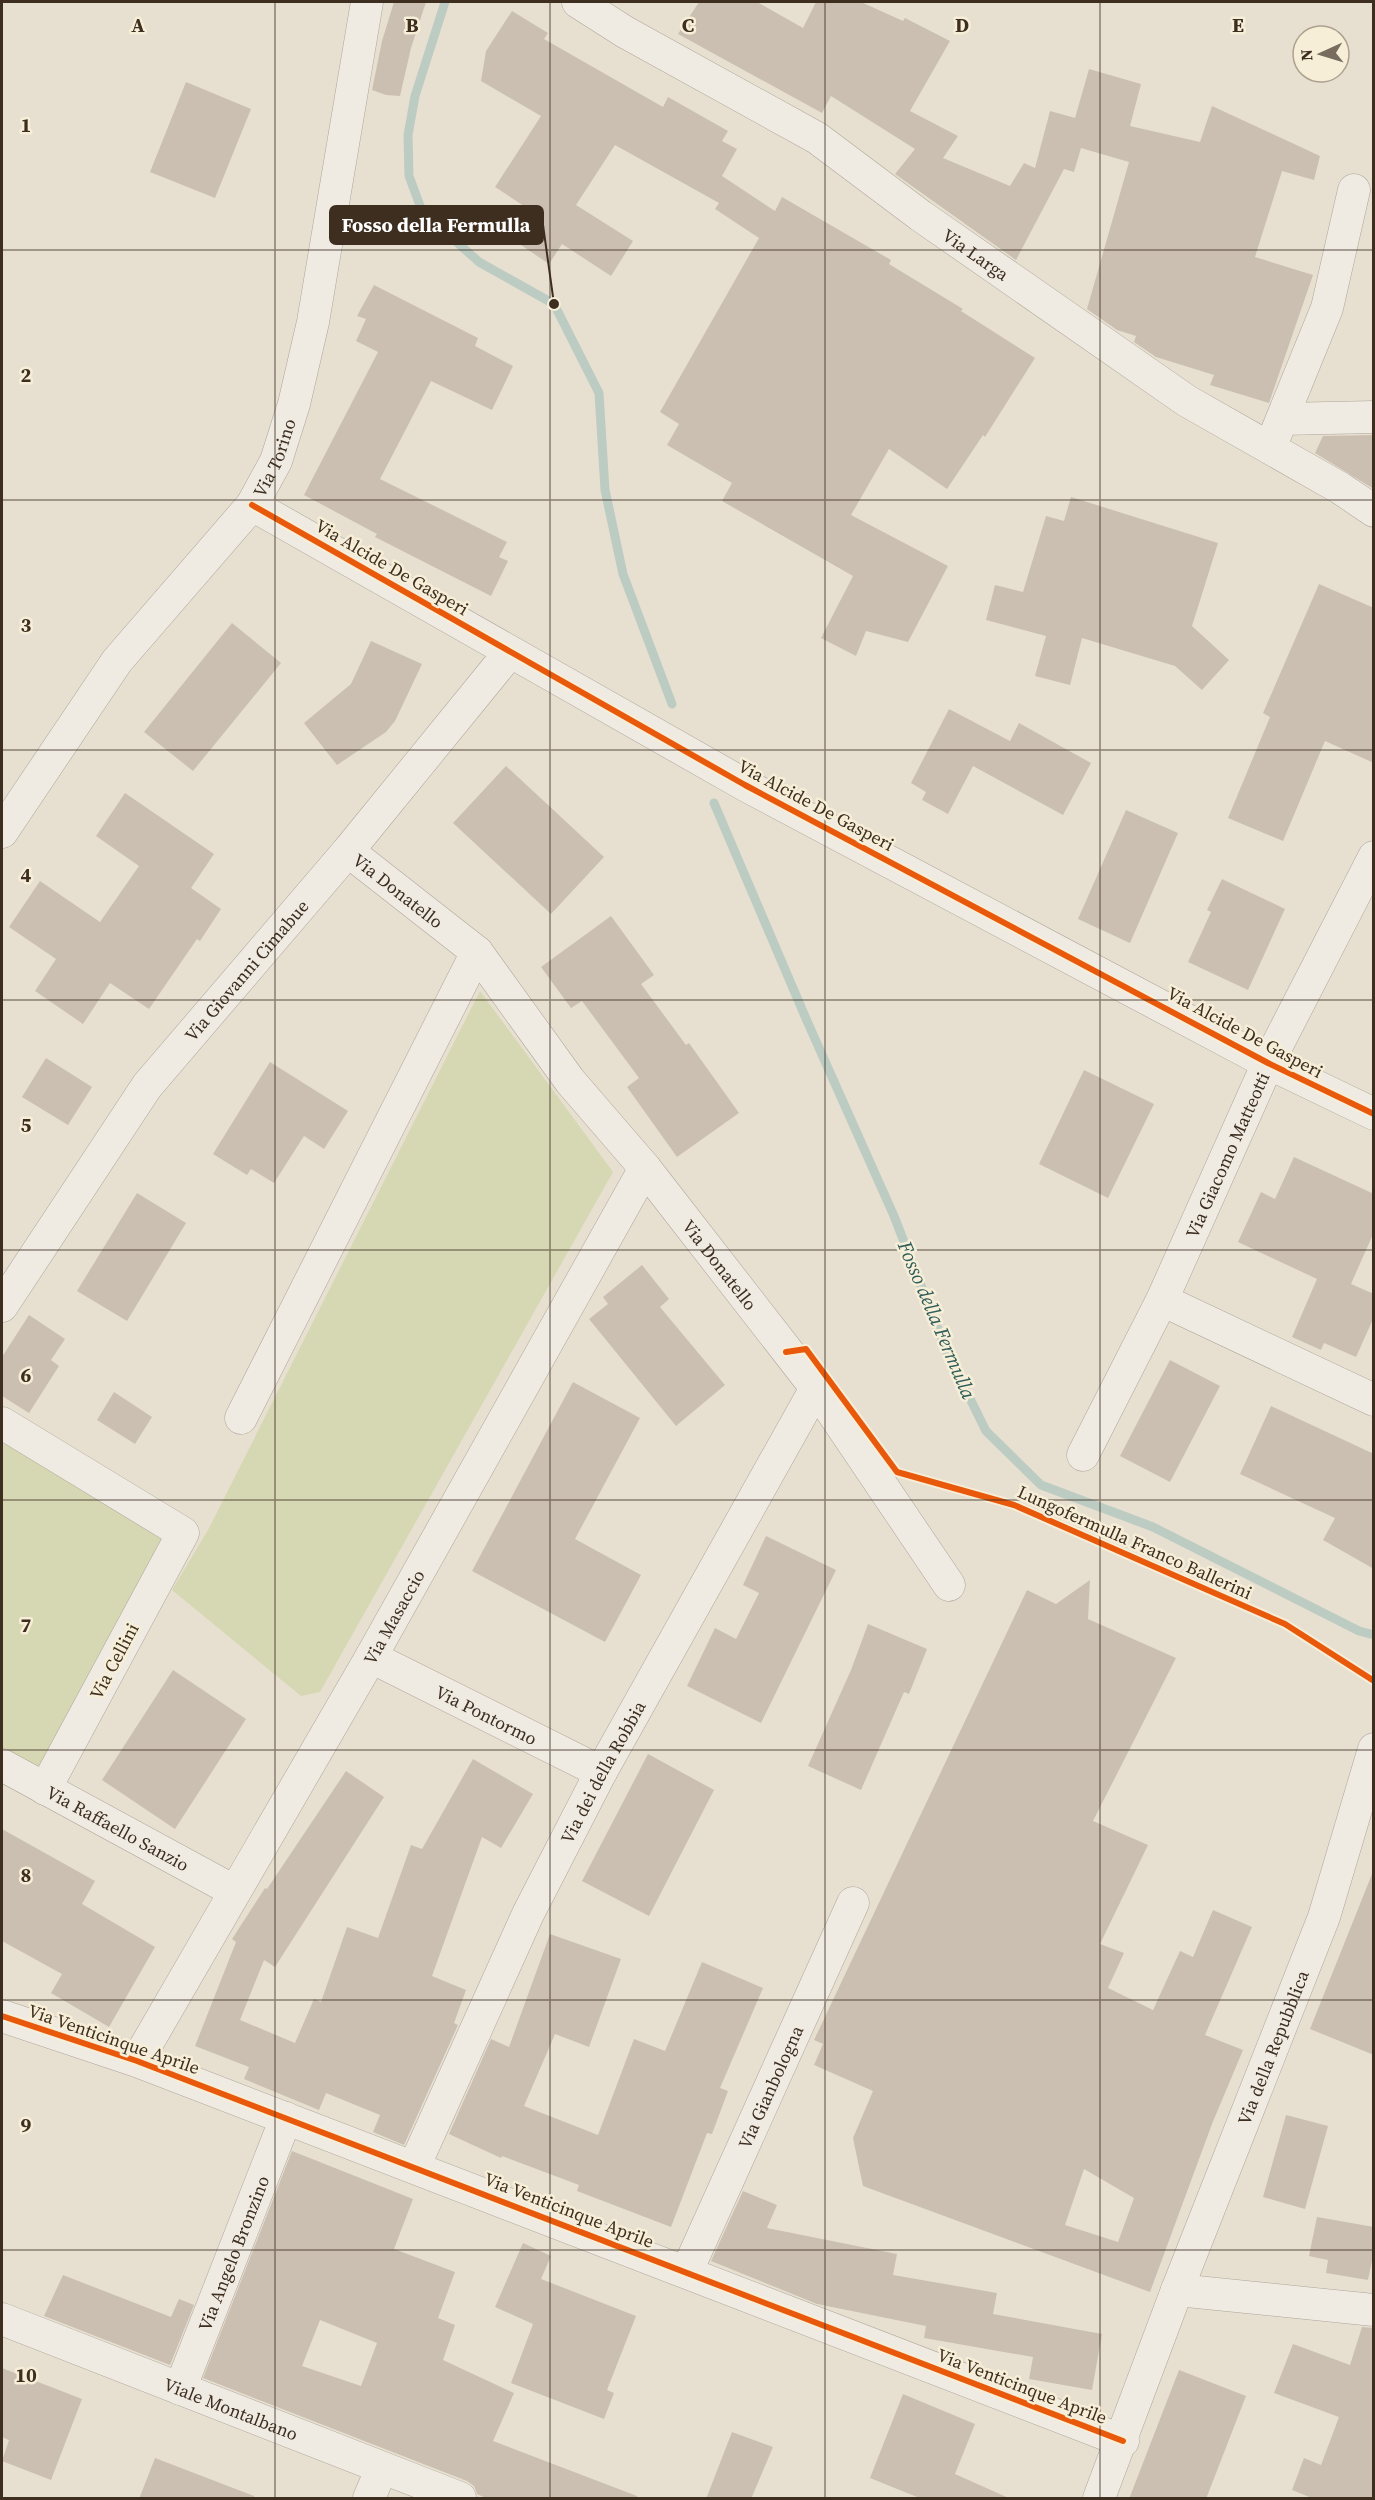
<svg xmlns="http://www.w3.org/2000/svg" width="1375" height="2500" viewBox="0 0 1375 2500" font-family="'Source Serif 4',serif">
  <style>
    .green { fill: #d6d7b3 }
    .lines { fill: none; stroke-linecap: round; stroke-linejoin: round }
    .stream { stroke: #bcccc2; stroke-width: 9 }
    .building { fill: #cbbfb2; fill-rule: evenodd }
    .minor-casing { stroke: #ada599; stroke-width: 33 }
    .minor { stroke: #efebe3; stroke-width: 32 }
    .cycleway-casing { stroke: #f7eed8; stroke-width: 10 }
    .cycleway { stroke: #e8590c; stroke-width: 6 }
    .grid { fill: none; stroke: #3d2e20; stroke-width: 1.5; stroke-opacity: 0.55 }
    .labels { text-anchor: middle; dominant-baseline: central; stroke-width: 5; stroke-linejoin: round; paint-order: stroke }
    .street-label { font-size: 18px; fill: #3d2e20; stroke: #f7eed8 }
    .water-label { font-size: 20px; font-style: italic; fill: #2f5d5a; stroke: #f7eed8 }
    .grid-label { font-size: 20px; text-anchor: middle; font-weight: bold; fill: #3d2e20; stroke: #f7eed8; stroke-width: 5; stroke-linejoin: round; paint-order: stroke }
    .leader { fill: none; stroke: #3d2e20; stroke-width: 2 }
    .callout-dot { fill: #3d2e20; stroke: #f7eed8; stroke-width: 2 }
    .callout { fill: #3d2e20; stroke: #3d2e20; stroke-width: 2 }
    .callout-label { font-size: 20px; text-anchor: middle; font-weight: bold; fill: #fff }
  </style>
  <rect width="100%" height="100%" fill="#e7e0d1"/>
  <!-- green -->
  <path class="green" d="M 480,991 L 613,1172 L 320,1692 L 301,1696 L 172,1590 L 208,1530 Z
    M 2,1436 L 173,1537 L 40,1771 L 2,1749 Z"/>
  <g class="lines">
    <!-- stream -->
    <path class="stream" d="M 445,2 L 415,96 L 408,135 L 409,176 L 422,211 L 479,262 L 554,304 L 599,393 L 605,490 L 623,574 L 672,704
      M 714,803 L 807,1021 L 894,1216 L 946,1350 L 986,1431 L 1041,1485 L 1153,1527 L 1359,1631 L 1374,1635"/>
  </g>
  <!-- building -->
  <path class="building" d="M 394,2 L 426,2 L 411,48 L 400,96 L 386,95 L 372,90 L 382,41 Z
    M 699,2 L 757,2 L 803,28 L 816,2 L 861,2 L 903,21 L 905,18 L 950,41 L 910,111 L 958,136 L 943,158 L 1010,186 L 1024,163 L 1035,168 L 1050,111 L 1075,118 L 1089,69 L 1141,84 L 1130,126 L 1200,142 L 1212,106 L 1320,156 L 1314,180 L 1282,171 L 1255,257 L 1313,275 L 1269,403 L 1210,385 L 1214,375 L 1156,357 L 1134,342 L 1136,336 L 1117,330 L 1087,309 L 1129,162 L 1081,148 L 1074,172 L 1064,169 L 1016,260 L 895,174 L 915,149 L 831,96 L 822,113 L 678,34 Z
    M 512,11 L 548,33 L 544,39 L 663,107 L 668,97 L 728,131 L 722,141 L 737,149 L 722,176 L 775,211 L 782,197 L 891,260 L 889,264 L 963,309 L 961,311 L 1035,358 L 985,437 L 983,435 L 947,489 L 889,449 L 851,515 L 948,566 L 908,642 L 866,631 L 856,656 L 821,638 L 853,576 L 722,501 L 732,483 L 667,445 L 679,424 L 660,412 L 759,238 L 715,209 L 719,203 L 615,145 L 576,205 L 633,241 L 611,276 L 562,244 L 549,264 L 512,239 L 530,210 L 495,187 L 541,116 L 481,81 L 486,51 Z
    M 186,82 L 251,109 L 215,198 L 150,172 Z
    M 374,285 L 478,338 L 475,346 L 513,366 L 492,410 L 431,381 L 380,479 L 507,542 L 499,557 L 508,561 L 491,596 L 375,537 L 377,534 L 304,495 L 378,352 L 356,341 L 366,319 L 357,316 Z
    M 1374,435 L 1374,489 L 1315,453 L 1323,436 Z
    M 1071,497 L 1218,543 L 1192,626 L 1229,660 L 1202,690 L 1175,666 L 1082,638 L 1070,685 L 1035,676 L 1046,636 L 986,620 L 995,585 L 1023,592 L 1046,516 L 1064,521 Z
    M 1319,584 L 1374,608 L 1374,763 L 1325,741 L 1283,841 L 1228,818 L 1270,717 L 1263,713 Z
    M 232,623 L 281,663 L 193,771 L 144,732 Z
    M 371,641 L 422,664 L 395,721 L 386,732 L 337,765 L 304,723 L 351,684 Z
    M 949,709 L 1010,741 L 1019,723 L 1091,763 L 1063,815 L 973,766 L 948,814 L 922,800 L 926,792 L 911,783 Z
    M 506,766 L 604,857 L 551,914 L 453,823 Z
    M 125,793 L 214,854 L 191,888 L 221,909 L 200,941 L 197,939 L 149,1009 L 110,983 L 83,1024 L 35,991 L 56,959 L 9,927 L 40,881 L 100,922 L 139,866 L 96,836 Z
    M 1126,810 L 1178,833 L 1130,943 L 1078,919 Z
    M 1222,879 L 1285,909 L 1248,990 L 1188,962 L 1211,912 L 1207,910 Z
    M 611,916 L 654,975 L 641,984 L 686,1045 L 689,1043 L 739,1113 L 677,1157 L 627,1087 L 639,1078 L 582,1001 L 571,1008 L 541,967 Z
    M 46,1058 L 92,1087 L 68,1125 L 22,1097 Z
    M 270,1062 L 348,1111 L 324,1149 L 304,1136 L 274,1183 L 251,1169 L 247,1175 L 213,1154 Z
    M 1084,1070 L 1154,1104 L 1108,1198 L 1039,1164 Z
    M 1294,1157 L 1374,1194 L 1374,1232 L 1351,1284 L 1374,1294 L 1374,1317 L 1356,1357 L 1324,1343 L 1321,1350 L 1292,1337 L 1317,1279 L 1238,1242 L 1261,1192 L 1275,1199 Z
    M 137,1193 L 186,1223 L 127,1321 L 77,1291 Z
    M 642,1265 L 669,1299 L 660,1307 L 725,1385 L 676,1426 L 589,1319 L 608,1304 L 603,1297 Z
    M 29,1315 L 65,1339 L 51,1360 L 59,1366 L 29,1413 L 2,1396 L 2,1357 Z
    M 1170,1360 L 1220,1386 L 1170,1482 L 1120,1456 Z
    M 573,1382 L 640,1418 L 575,1539 L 641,1575 L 605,1642 L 472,1571 Z
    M 114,1392 L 152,1417 L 135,1444 L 97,1420 Z
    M 1271,1406 L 1374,1454 L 1374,1569 L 1323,1540 L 1335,1518 L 1240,1474 Z
    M 766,1536 L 836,1570 L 761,1723 L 687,1686 L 715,1628 L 736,1639 L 759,1593 L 743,1585 Z
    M 1090,1580 L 1088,1619 L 1176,1658 L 1093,1821 L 1148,1845 L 1100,1944 L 1124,1953 L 1108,1988 L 1153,2010 L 1180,1951 L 1193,1957 L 1213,1910 L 1252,1927 L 1205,2035 L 1243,2050 L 1212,2124 L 1150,2292 L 863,2186 L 853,2138 L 873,2091 L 814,2065 L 823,2044 L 814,2040 L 1027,1590 L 1056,1604 ZM 1084,2169 L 1134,2198 L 1118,2242 L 1065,2225 Z
    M 868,1624 L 927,1649 L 909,1694 L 904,1692 L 861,1790 L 808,1766 L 851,1670 Z
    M 173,1670 L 246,1719 L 175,1829 L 102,1780 Z
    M 648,1754 L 714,1790 L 649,1916 L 582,1881 Z
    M 473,1759 L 533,1794 L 501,1848 L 482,1837 L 432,1976 L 466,1990 L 454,2023 L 458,2025 L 404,2145 L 373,2132 L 380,2115 L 326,2093 L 319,2110 L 244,2079 L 249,2067 L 195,2046 L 236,1942 L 232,1939 L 265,1888 L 267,1889 L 346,1771 L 384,1797 L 275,1967 L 264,1960 L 240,2020 L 295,2043 L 314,1999 L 321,2002 L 347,1927 L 378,1938 L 411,1845 L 422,1849 Z
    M 2,1829 L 95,1881 L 82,1904 L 155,1947 L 109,2027 L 51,1993 L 62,1974 L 2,1941 Z
    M 1372,1874 L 1374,1875 L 1374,2055 L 1310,2029 Z
    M 550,1934 L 621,1959 L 589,2047 L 555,2034 L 524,2106 L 598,2135 L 634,2039 L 665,2051 L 702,1962 L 763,1988 L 720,2088 L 728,2091 L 712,2134 L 707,2133 L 671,2227 L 577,2191 L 579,2185 L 502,2156 L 501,2158 L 449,2134 L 491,2039 L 509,2047 Z
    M 1286,2115 L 1328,2126 L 1305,2209 L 1263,2197 Z
    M 292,2151 L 413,2199 L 394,2249 L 455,2272 L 438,2318 L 455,2325 L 443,2360 L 514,2393 L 493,2441 L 637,2496 L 637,2499 L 488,2499 L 477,2494 L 474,2486 L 467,2481 L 203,2378 ZM 320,2320 L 377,2343 L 361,2386 L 302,2366 Z
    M 743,2191 L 777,2205 L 767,2228 L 897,2254 L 893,2275 L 997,2293 L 993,2314 L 1102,2334 L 1092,2390 L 1029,2379 L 1033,2357 L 924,2338 L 926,2326 L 817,2304 L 711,2261 Z
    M 1317,2217 L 1374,2227 L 1374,2251 L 1368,2280 L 1326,2273 L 1328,2260 L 1309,2256 Z
    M 523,2243 L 551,2256 L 541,2279 L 636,2316 L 607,2390 L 614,2393 L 604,2419 L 511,2383 L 533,2324 L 495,2307 Z
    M 63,2275 L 171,2317 L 179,2299 L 194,2305 L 170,2365 L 44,2316 Z
    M 1362,2327 L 1374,2328 L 1374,2499 L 1314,2499 L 1292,2490 L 1304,2458 L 1321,2465 L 1339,2417 L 1274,2393 L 1293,2344 L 1350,2365 Z
    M 2,2368 L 82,2399 L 51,2480 L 2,2461 L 9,2440 L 2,2437 Z
    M 1179,2370 L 1246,2396 L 1206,2499 L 1129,2499 Z
    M 903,2394 L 975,2424 L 955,2474 L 1011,2499 L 922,2499 L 870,2478 Z
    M 732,2432 L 773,2447 L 751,2499 L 706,2499 Z
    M 155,2458 L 254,2496 L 254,2499 L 139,2499 Z"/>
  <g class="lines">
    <!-- minor casing -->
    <g class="minor-casing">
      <g id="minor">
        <path id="s1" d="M 578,2 L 625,32 L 817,138 L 921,216 L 1187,401 L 1340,488 L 1374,511"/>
        <path d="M 1282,419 L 1374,417"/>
        <path d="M 1270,448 L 1327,308 L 1354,190"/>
        <path d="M 252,505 L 745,785 L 1268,1063 L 1374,1114"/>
        <path id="s2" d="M 2,832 L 117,661 L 252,505 L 276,461 L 294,404 L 313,322 L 367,2"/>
        <path id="s3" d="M 348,851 L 477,952 L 570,1081 L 645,1168 L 816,1388 L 949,1585"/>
        <path d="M 1162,1300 L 1374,1400"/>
        <path id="s4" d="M 2,1306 L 147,1086 L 348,851 L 510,652"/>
        <path d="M 241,1418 L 477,952"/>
        <path d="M 2,1423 L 183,1533 L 45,1789"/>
        <path id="s5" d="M 1083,1455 L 1162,1300 L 1268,1063 L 1374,857"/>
        <path id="s6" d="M 371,1657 L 601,1772"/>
        <path id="s7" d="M 2,1765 L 234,1891"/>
        <path d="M 2,2016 L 137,2061 L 1123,2441"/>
        <path id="s8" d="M 137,2061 L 371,1657 L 645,1168"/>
        <path id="s9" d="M 414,2167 L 528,1914 L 601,1772 L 816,1388"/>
        <path id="s10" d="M 687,2271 L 853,1903"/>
        <path d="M 1177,2290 L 1374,2310"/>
        <path id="s11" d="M 2,2319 L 460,2498"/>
        <path id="s12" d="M 180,2389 L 286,2118"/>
        <path d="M 369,2498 L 382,2468"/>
        <path id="s13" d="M 1099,2498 L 1177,2290 L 1324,1917 L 1374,1749"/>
      </g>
    </g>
    <!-- minor -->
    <use href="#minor" class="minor"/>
    <!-- cycleway casing -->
    <g class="cycleway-casing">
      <path id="cycleway" d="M 252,505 L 745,785 L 1268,1063 L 1374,1114
        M 786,1352 L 806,1349 L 897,1472 L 1014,1505 L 1121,1552 L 1285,1624 L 1374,1681
        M 2,2016 L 137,2061 L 1123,2441"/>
    </g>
    <!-- cycleway -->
    <use href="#cycleway" class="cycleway"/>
  </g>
  <!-- grid -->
  <path class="grid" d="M 275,2 L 275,2498M 550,2 L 550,2498M 825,2 L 825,2498M 1100,2 L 1100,2498M 2,250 L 1374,250M 2,500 L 1374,500M 2,750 L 1374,750M 2,1000 L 1374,1000M 2,1250 L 1374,1250M 2,1500 L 1374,1500M 2,1750 L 1374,1750M 2,2000 L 1374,2000M 2,2250 L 1374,2250"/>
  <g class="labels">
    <!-- street labels -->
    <g class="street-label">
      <text stroke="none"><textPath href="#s1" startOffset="472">Via Larga</textPath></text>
      <text stroke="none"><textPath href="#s2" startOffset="465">Via Torino</textPath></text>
      <text transform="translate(392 567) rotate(30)">Via Alcide De Gasperi</text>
      <text transform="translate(816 805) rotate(28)">Via Alcide De Gasperi</text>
      <text stroke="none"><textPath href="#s3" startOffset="64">Via Donatello</textPath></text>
      <text stroke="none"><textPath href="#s4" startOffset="416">Via Giovanni Cimabue</textPath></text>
      <text transform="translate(1245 1032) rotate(28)">Via Alcide De Gasperi</text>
      <text stroke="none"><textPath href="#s5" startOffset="333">Via Giacomo Matteotti</textPath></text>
      <text stroke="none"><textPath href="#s3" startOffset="560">Via Donatello</textPath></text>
      <text transform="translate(1135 1542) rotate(24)">Lungofermulla Franco Ballerini</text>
      <text stroke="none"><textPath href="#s8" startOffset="513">Via Masaccio</textPath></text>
      <text transform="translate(114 1661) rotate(-62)">Via Cellini</text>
      <text stroke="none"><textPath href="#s6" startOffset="129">Via Pontormo</textPath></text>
      <text stroke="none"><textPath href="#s9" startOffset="438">Via dei della Robbia</textPath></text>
      <text stroke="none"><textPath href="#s7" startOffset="132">Via Raffaello Sanzio</textPath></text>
      <text transform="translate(114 2039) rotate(19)">Via Venticinque Aprile</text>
      <text stroke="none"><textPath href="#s13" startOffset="483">Via della Repubblica</textPath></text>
      <text stroke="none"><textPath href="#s10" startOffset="202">Via Gianbologna</textPath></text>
      <text transform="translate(569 2210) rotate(21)">Via Venticinque Aprile</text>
      <text stroke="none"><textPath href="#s12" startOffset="146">Via Angelo Bronzino</textPath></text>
      <text transform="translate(1022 2386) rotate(21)">Via Venticinque Aprile</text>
      <text stroke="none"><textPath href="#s11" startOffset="246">Viale Montalbano</textPath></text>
    </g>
    <!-- water labels -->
    <g class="water-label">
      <text transform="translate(937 1320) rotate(67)">Fosso della Fermulla</text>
    </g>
  </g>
  <g class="grid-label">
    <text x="138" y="32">A</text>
    <text x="412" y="32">B</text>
    <text x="688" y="32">C</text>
    <text x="962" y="32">D</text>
    <text x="1238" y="32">E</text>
    <text x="26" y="132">1</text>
    <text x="26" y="382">2</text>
    <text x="26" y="632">3</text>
    <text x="26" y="882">4</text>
    <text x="26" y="1132">5</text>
    <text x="26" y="1382">6</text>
    <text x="26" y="1632">7</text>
    <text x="26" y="1882">8</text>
    <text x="26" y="2132">9</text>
    <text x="26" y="2382">10</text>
  </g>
  <!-- callouts -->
  <path class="leader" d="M554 304L543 225"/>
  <circle class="callout-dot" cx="554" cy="304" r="6"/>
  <rect class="callout" x="330" y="206" width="213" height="38" rx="6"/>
  <g class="callout-label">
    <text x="436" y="232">Fosso della Fermulla</text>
  </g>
  <!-- border -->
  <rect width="1375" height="2500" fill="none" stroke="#3d2e20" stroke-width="6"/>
  <!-- north arrow -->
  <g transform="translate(1321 54) rotate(266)"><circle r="28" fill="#f7eed8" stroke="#ada18e" stroke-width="1.5"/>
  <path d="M0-4.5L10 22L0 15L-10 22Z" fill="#786c5e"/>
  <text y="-9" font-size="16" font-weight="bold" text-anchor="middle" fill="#3d2e20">N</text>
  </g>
</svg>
